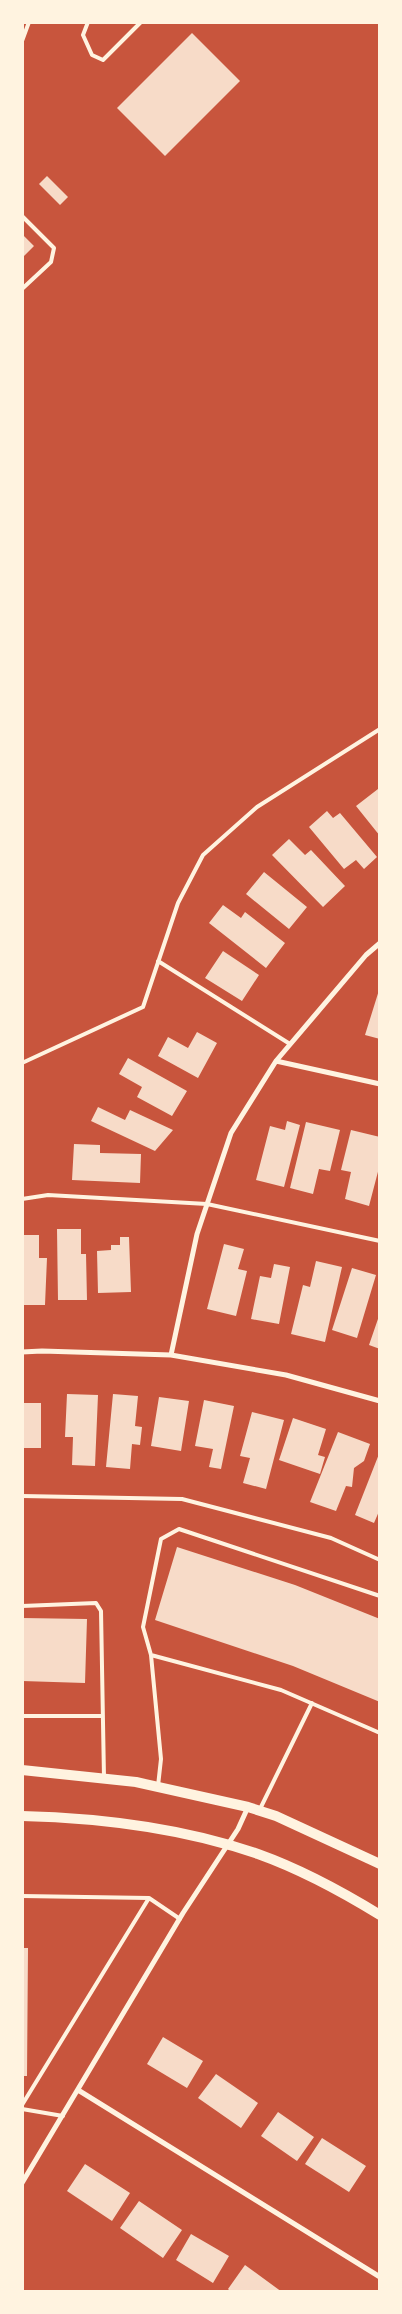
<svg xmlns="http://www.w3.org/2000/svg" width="402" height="2314" viewBox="0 0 402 2314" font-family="Manrope,sans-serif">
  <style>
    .building { fill: #f7dbc8 }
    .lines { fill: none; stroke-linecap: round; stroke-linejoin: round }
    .service { stroke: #fff3e0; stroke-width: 4 }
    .minor { stroke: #fff3e0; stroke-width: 5 }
    .secondary { stroke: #fff3e0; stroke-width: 10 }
  </style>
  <rect width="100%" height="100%" fill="#c8553d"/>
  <!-- building -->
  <path class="building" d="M 192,33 L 240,81 L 165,156 L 117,108 Z
    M 47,176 L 68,197 L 60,205 L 39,184 Z
    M 22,234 L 34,246 L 22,258 Z
    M 378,789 L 380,790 L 380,836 L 356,806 Z
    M 327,811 L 333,818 L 340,813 L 377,857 L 364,869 L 356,860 L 344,869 L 309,827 Z
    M 289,839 L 305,855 L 311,850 L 345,886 L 323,907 L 272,855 Z
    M 264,872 L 307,907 L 289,929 L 246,894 Z
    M 223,905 L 241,918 L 245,912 L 285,943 L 266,968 L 209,923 Z
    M 223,951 L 259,975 L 242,1001 L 205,978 Z
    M 380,987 L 380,1039 L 365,1035 Z
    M 197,1032 L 217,1043 L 198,1078 L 158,1056 L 168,1037 L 188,1048 Z
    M 128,1058 L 187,1091 L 172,1116 L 137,1097 L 142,1087 L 119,1074 Z
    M 98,1107 L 125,1120 L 130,1110 L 173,1130 L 155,1151 L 91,1121 Z
    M 287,1121 L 300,1125 L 284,1187 L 256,1180 L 270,1126 L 285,1130 Z
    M 306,1122 L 340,1130 L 330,1171 L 319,1169 L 313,1194 L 290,1188 Z
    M 351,1130 L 380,1137 L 380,1164 L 369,1206 L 345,1199 L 351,1172 L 341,1170 Z
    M 74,1144 L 100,1145 L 100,1153 L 141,1154 L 140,1183 L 72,1180 Z
    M 57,1229 L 81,1229 L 81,1254 L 86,1254 L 87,1300 L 58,1300 Z
    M 22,1235 L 39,1235 L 39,1258 L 47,1258 L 45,1305 L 22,1305 Z
    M 120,1237 L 129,1237 L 131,1292 L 98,1293 L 97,1251 L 111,1250 L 111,1245 L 120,1245 Z
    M 224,1244 L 244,1249 L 238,1269 L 247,1271 L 236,1316 L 207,1309 Z
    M 316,1261 L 342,1267 L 325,1342 L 291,1334 L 303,1285 L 310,1287 Z
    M 274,1264 L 290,1267 L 279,1324 L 251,1319 L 260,1276 L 271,1278 Z
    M 352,1268 L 376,1275 L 357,1338 L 332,1330 Z
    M 379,1316 L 380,1316 L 380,1349 L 369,1345 Z
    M 67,1394 L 98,1395 L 95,1466 L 72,1465 L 73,1437 L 65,1437 Z
    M 113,1394 L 138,1396 L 135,1426 L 142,1427 L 140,1445 L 132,1444 L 130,1469 L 106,1467 Z
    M 159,1397 L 189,1401 L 181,1451 L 151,1446 Z
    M 204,1400 L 234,1406 L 221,1469 L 209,1467 L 213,1449 L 195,1446 Z
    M 22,1403 L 41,1403 L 41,1448 L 22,1448 Z
    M 252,1412 L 284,1420 L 266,1489 L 243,1483 L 250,1458 L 240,1456 Z
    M 293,1418 L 326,1429 L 318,1455 L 325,1457 L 320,1474 L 279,1460 Z
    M 338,1432 L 370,1444 L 364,1461 L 354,1468 L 352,1487 L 346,1486 L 336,1511 L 310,1502 Z
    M 379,1454 L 380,1509 L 374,1523 L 355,1515 Z
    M 177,1547 L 295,1585 L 380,1619 L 380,1702 L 293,1666 L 155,1620 Z
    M 22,1618 L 87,1619 L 85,1683 L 22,1681 Z
    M 22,1948 L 28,1948 L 27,2076 L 22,2076 Z
    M 163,2037 L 203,2061 L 187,2088 L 147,2064 Z
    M 216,2074 L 258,2103 L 241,2128 L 198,2098 Z
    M 278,2112 L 314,2137 L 297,2161 L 261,2136 Z
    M 322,2138 L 366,2166 L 349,2192 L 305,2164 Z
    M 85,2164 L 130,2193 L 112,2221 L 67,2191 Z
    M 139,2201 L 182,2230 L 163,2258 L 120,2228 Z
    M 191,2234 L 229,2256 L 213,2283 L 176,2260 Z
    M 245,2265 L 282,2292 L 231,2292 L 228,2289 Z"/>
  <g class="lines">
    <!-- service -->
    <path class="service" d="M 88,22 L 83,35 L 92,55 L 103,60 L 141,22
      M 22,41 L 29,22
      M 22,216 L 54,248 L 51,262 L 22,289
      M 158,961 L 290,1044
      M 22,1063 L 143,1007 L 178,903 L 203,855 L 257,807 L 380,729
      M 22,1199 L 48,1195 L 207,1204 L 380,1241
      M 22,1496 L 182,1499 L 331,1538 L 380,1560
      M 22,1606 L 96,1603 L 101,1611 L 104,1778
      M 151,1655 L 143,1627 L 161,1539 L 179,1529 L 380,1596
      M 22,1716 L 103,1716
      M 158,1786 L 161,1759 L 151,1655 L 281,1690 L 380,1733
      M 260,1809 L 312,1703
      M 22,1896 L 149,1898 L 180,1919
      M 22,2105 L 149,1898
      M 22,2109 L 63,2116"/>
    <!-- minor -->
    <path class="minor" d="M 276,1061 L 380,1084
      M 22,1352 L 42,1351 L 171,1355 L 286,1375 L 380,1401
      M 171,1355 L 197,1234 L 231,1133 L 276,1061 L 366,955 L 380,943
      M 78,2090 L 380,2277
      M 22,2183 L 183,1913 L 238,1829 L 248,1807"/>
    <!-- secondary -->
    <path class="secondary" d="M 22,1770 L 136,1782 L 248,1807 L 276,1816 L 380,1864
      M 22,1816 C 101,1818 183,1828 258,1854 C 300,1869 341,1891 380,1915"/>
  </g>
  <!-- border -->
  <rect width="402" height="2314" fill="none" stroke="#fff3e0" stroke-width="48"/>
</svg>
